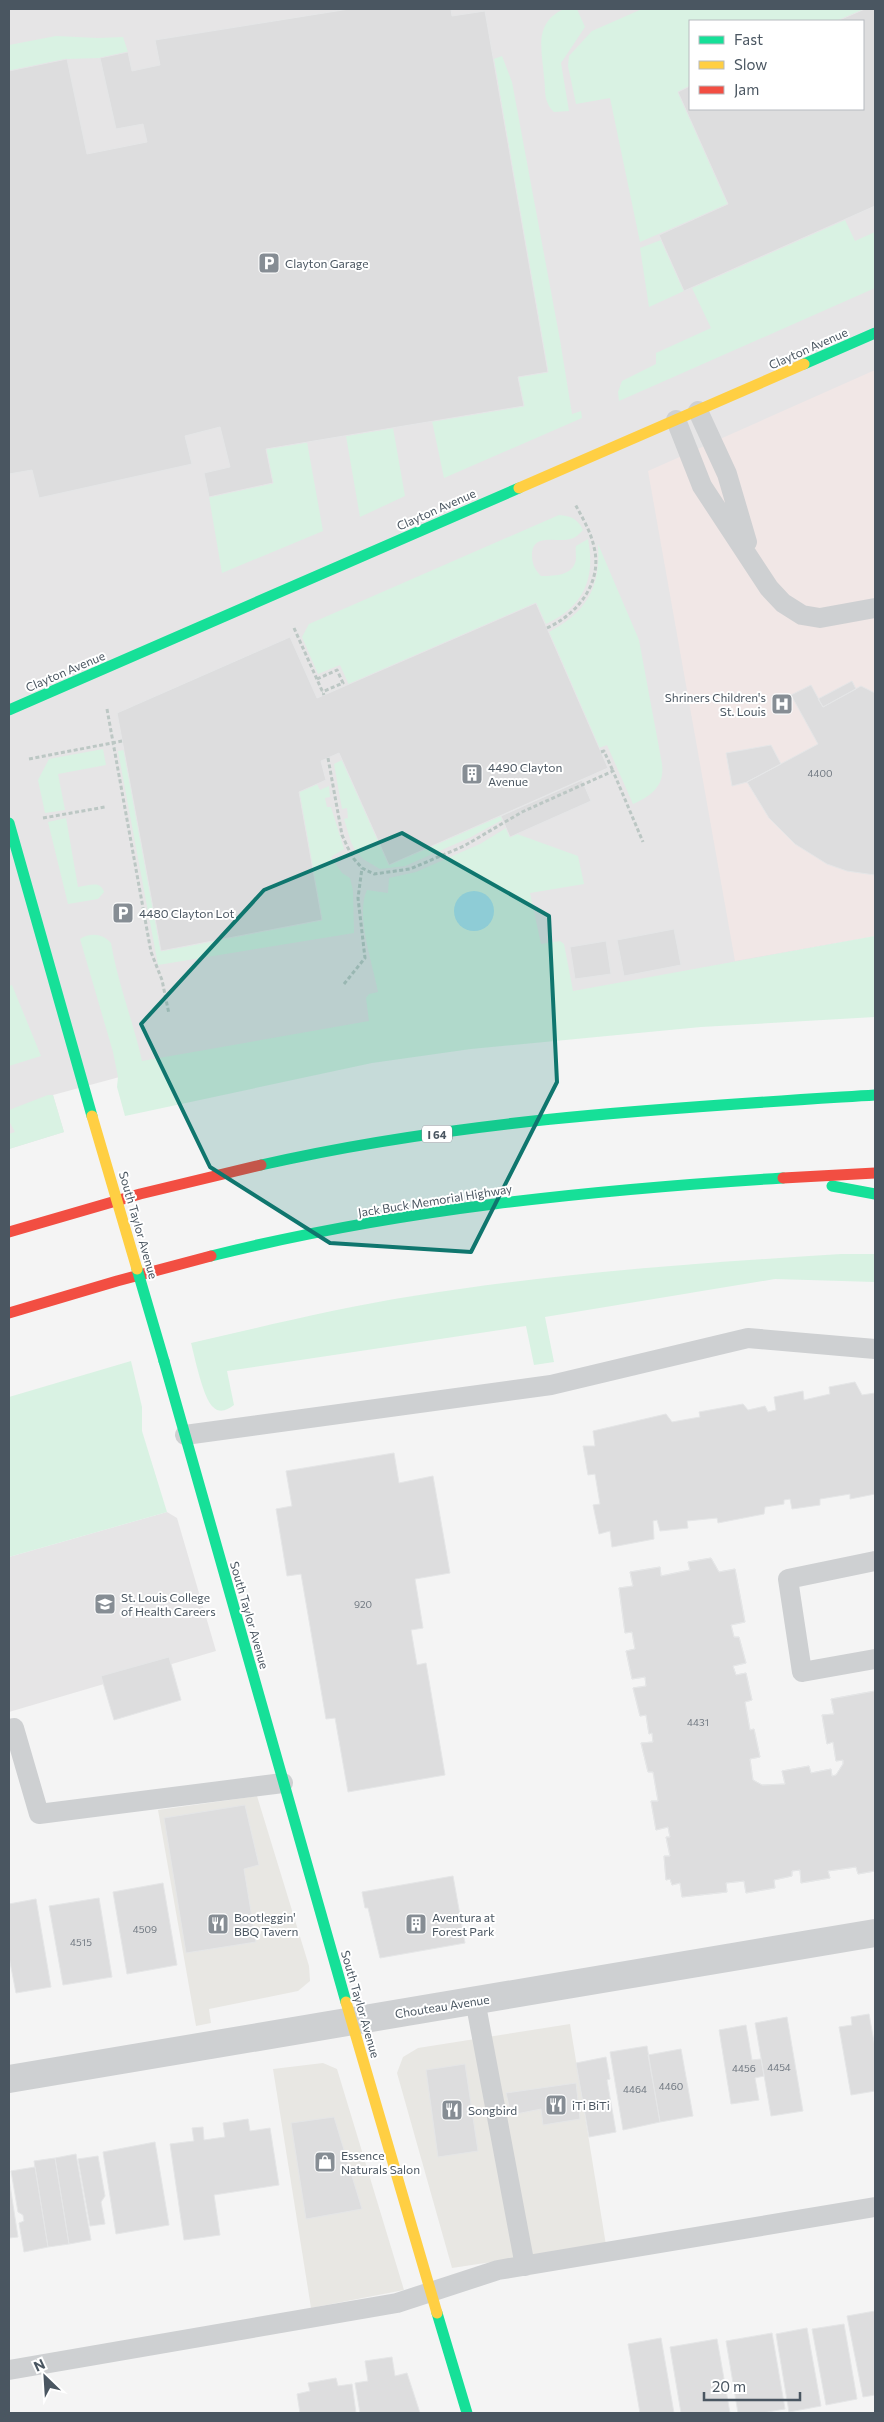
<svg xmlns="http://www.w3.org/2000/svg" width="884" height="2422" viewBox="0 0 884 2422" font-family="Commissioner,sans-serif">
  <style>
    .commercial { fill: #e8e7e3 }
    .education { fill: #e6e5e6; fill-rule: evenodd }
    .medical { fill: #f1e7e6 }
    .green { fill: #d9f2e3 }
    .water { fill: #aee2f0 }
    .building { fill: #ddddde; stroke: #e5e6e7 }
    .lines { fill: none; stroke-linecap: round; stroke-linejoin: round }
    .path { stroke: #bcc7c4; stroke-width: 3; stroke-dasharray: 4 2.5; stroke-linecap: butt }
    .lane { stroke: #ced0d2; stroke-width: 20 }
    .street { stroke: #ced0d2; stroke-width: 28 }
    .fast { stroke: #16e098; stroke-width: 11 }
    .slow { stroke: #ffcf43; stroke-width: 11 }
    .jam { stroke: #f24e42; stroke-width: 11 }
    .fast-bridge { stroke: #16e098; stroke-width: 11 }
    .slow-bridge { stroke: #ffcf43; stroke-width: 11 }
    .marked { fill: #0f766e; fill-opacity: 0.2; stroke: #0f766e; stroke-width: 4; stroke-linejoin: round }
    .labels { text-anchor: middle; dominant-baseline: central; stroke-width: 4; stroke-linejoin: round; paint-order: stroke }
    .number-label { font-size: 10px; fill: #707881 }
    .shield { fill: #fff; stroke: #808990; stroke-width: 1 }
    .shield-label { font-size: 11px; font-weight: bold; fill: #4a5661 }
    .poi-label { font-size: 12px; fill: #4a5661; stroke: #fff; text-anchor: start }
    .street-label { font-size: 12px; fill: #4a5661; stroke: #fff }
  </style>
  <rect width="100%" height="100%" fill="#f4f4f4"/>
  <!-- commercial -->
  <path class="commercial" d="M 257,1796 L 309,1966 L 310,1981 L 298,1991 L 209,2009 L 211,2023 L 196,2026 L 158,1810 Z
    M 570,2024 L 606,2245 L 452,2268 L 397,2073 L 403,2057 L 418,2048 Z
    M 323,2063 L 337,2069 L 404,2290 L 311,2308 L 273,2069 Z"/>
  <!-- education -->
  <path class="education" d="M 9,9 L 875,9 L 875,936 L 127,1075 L 53,1095 L 64,1132 L 9,1149 ZM 690,21 L 863,21 L 863,109 L 690,109 Z
    M 167,1512 L 177,1518 L 216,1651 L 9,1712 L 9,1557 Z"/>
  <!-- medical -->
  <path class="medical" d="M 875,370 L 875,936 L 735,961 L 648,471 Z"/>
  <!-- green -->
  <path class="green" d="M 564,9 L 577,9 L 585,27 L 561,63 L 569,111 L 554,112 C 543,101 546,91 544,77 C 542,50 533,23 564,9 Z
    M 642,9 L 865,9 L 837,21 L 690,21 L 690,86 L 678,92 L 728,204 L 640,242 L 610,98 L 576,104 L 568,66 L 569,56 L 592,31 Z
    M 56,36 L 98,38 L 123,37 L 128,52 L 100,58 L 67,59 L 9,71 L 9,45 Z
    M 502,56 L 512,82 L 560,340 L 572,414 L 581,411 L 582,418 L 444,478 L 432,421 L 518,377 L 547,372 L 494,59 Z
    M 845,220 L 855,241 L 875,232 L 875,288 L 619,401 L 618,392 L 622,381 L 656,364 L 656,353 L 711,328 L 692,288 Z
    M 661,240 L 684,291 L 649,307 L 640,248 Z
    M 393,428 L 405,496 L 360,517 L 346,436 Z
    M 307,442 L 323,531 L 222,573 L 209,497 L 273,483 L 266,449 Z
    M 559,515 C 571,516 578,519 583,530 C 579,534 576,538 570,539 C 558,543 532,532 532,555 C 532,564 535,570 541,576 C 552,576 571,576 575,563 C 577,559 575,551 576,546 L 588,539 C 596,579 583,607 546,624 L 536,603 L 349,685 L 340,665 L 318,674 L 302,637 L 309,624 Z
    M 598,544 L 639,640 L 662,764 C 665,786 651,796 633,804 L 607,745 L 599,748 L 549,632 C 587,612 601,587 598,544 Z
    M 103,749 L 106,765 L 58,774 L 65,810 L 45,813 L 38,780 L 49,759 Z
    M 124,750 L 161,951 L 322,920 L 299,792 L 317,784 L 320,790 L 329,786 L 330,797 L 325,798 L 327,807 L 331,807 L 344,849 L 331,857 L 342,873 L 350,878 L 353,891 L 354,933 L 158,965 L 118,751 Z
    M 342,760 L 389,865 L 501,816 L 502,820 L 469,838 L 405,866 L 380,869 L 363,859 L 355,850 L 351,842 L 344,819 L 348,818 L 347,808 L 342,809 L 334,764 Z
    M 66,818 L 78,887 C 89,886 100,880 104,892 L 98,899 L 68,904 L 48,822 Z
    M 506,828 L 510,837 L 517,834 L 578,856 L 584,884 L 530,893 L 541,944 L 560,941 L 564,944 L 573,991 L 875,936 L 875,1017 L 701,1027 L 471,1049 L 372,1063 L 125,1116 L 117,1087 L 118,1077 L 113,1052 L 80,939 C 91,932 103,934 111,943 C 118,984 133,1021 142,1061 L 369,1021 L 366,998 L 369,994 L 378,992 C 373,964 355,915 367,890 L 388,893 L 389,878 L 416,872 L 480,844 Z
    M 12,985 L 41,1056 L 9,1066 L 9,986 Z
    M 48,1095 L 53,1095 L 64,1132 L 9,1149 L 9,1134 L 15,1132 L 9,1121 L 9,1110 Z
    M 841,1254 L 875,1254 L 875,1282 L 775,1279 L 545,1317 L 554,1362 L 534,1365 L 526,1326 L 227,1371 L 234,1405 C 227,1410 220,1414 213,1407 C 203,1398 195,1358 191,1343 C 265,1326 338,1308 413,1296 C 555,1273 698,1263 841,1254 Z
    M 131,1361 L 142,1407 L 142,1431 L 167,1512 L 9,1557 L 9,1397 Z"/>
  <!-- water -->
  <path class="water" d="M454 911a20 20 0 1 1 40 0a20 20 0 1 1-40 0Z"/>
  <!-- building -->
  <path class="building" d="M 349,9 L 451,9 L 452,16 L 485,11 L 548,372 L 518,377 L 524,406 L 266,449 L 273,483 L 209,497 L 204,473 L 230,467 L 220,427 L 185,436 L 192,464 L 39,498 L 32,470 L 9,474 L 9,71 L 67,59 L 87,154 L 147,142 L 143,124 L 116,129 L 100,58 L 128,52 L 132,71 L 160,65 L 155,40 Z
    M 865,9 L 875,9 L 875,206 L 684,291 L 659,235 L 728,204 L 678,92 L 690,86 L 690,109 L 863,109 L 863,21 L 837,21 Z
    M 536,603 L 608,768 L 389,865 L 339,753 L 321,761 L 326,780 L 299,792 L 322,920 L 161,951 L 117,713 L 290,637 L 317,698 Z
    M 852,681 L 856,689 L 823,707 L 818,699 Z
    M 811,685 L 823,707 L 861,686 L 875,693 L 875,875 L 847,871 L 827,864 L 795,844 L 769,818 L 747,782 L 818,744 L 791,695 Z
    M 771,745 L 781,764 L 747,782 L 732,786 L 726,753 Z
    M 582,780 L 591,801 L 510,837 L 501,816 Z
    M 674,929 L 681,965 L 624,976 L 617,940 Z
    M 606,941 L 611,974 L 575,979 L 570,947 Z
    M 855,1382 L 862,1395 L 875,1393 L 875,1494 L 850,1499 L 850,1494 L 820,1499 L 820,1505 L 792,1509 L 790,1499 L 784,1500 L 784,1504 L 765,1507 L 764,1514 L 718,1523 L 717,1518 L 687,1521 L 688,1528 L 660,1531 L 657,1520 L 653,1521 L 654,1539 L 612,1547 L 610,1531 L 599,1534 L 593,1505 L 600,1504 L 595,1474 L 588,1475 L 583,1446 L 595,1446 L 593,1431 L 666,1414 L 672,1422 L 700,1417 L 699,1412 L 743,1404 L 748,1410 L 765,1406 L 768,1412 L 776,1410 L 774,1397 L 803,1391 L 804,1400 L 830,1394 L 829,1387 Z
    M 394,1453 L 399,1483 L 433,1476 L 450,1573 L 415,1579 L 423,1628 L 411,1630 L 417,1665 L 426,1663 L 445,1775 L 348,1792 L 335,1718 L 326,1719 L 301,1574 L 287,1576 L 276,1509 L 292,1506 L 286,1471 Z
    M 711,1558 L 719,1572 L 735,1569 L 745,1622 L 731,1625 L 734,1637 L 739,1637 L 746,1663 L 733,1666 L 736,1675 L 746,1673 L 752,1700 L 745,1702 L 750,1730 L 754,1729 L 760,1757 L 750,1759 L 753,1780 L 762,1785 L 785,1784 L 782,1771 L 809,1766 L 811,1773 L 831,1769 L 832,1776 L 836,1775 L 843,1764 L 843,1760 L 836,1761 L 833,1742 L 827,1744 L 822,1715 L 834,1714 L 831,1699 L 875,1691 L 875,1871 L 858,1874 L 856,1867 L 828,1871 L 830,1878 L 801,1883 L 800,1870 L 792,1871 L 792,1876 L 774,1880 L 775,1888 L 746,1893 L 744,1881 L 726,1883 L 727,1892 L 682,1897 L 680,1883 L 672,1885 L 670,1879 L 666,1880 L 664,1856 L 670,1856 L 666,1837 L 670,1837 L 668,1827 L 656,1830 L 651,1801 L 658,1801 L 653,1772 L 648,1772 L 641,1743 L 653,1742 L 652,1733 L 649,1734 L 646,1715 L 640,1716 L 633,1688 L 646,1686 L 645,1677 L 632,1679 L 626,1651 L 635,1649 L 632,1632 L 625,1633 L 619,1588 L 633,1586 L 630,1572 L 660,1567 L 661,1576 L 690,1570 L 688,1562 Z
    M 711,1558 L 719,1572 L 735,1569 L 745,1622 L 731,1625 L 734,1637 L 739,1637 L 746,1663 L 733,1666 L 736,1675 L 746,1673 L 752,1700 L 745,1702 L 750,1730 L 754,1729 L 760,1757 L 750,1759 L 753,1780 L 762,1785 L 785,1784 L 782,1771 L 809,1766 L 811,1773 L 831,1769 L 832,1776 L 836,1775 L 843,1764 L 843,1760 L 836,1761 L 833,1742 L 827,1744 L 822,1715 L 834,1714 L 831,1699 L 875,1691 L 875,1871 L 858,1874 L 856,1867 L 828,1871 L 830,1878 L 801,1883 L 800,1870 L 792,1871 L 792,1876 L 774,1880 L 775,1888 L 746,1893 L 744,1881 L 726,1883 L 727,1892 L 682,1897 L 680,1883 L 672,1885 L 670,1879 L 666,1880 L 664,1856 L 670,1856 L 666,1837 L 670,1837 L 668,1827 L 656,1830 L 651,1801 L 658,1801 L 653,1772 L 648,1772 L 641,1743 L 653,1742 L 652,1733 L 649,1734 L 646,1715 L 640,1716 L 633,1688 L 646,1686 L 645,1677 L 632,1679 L 626,1651 L 635,1649 L 632,1632 L 625,1633 L 619,1588 L 633,1586 L 630,1572 L 660,1567 L 661,1576 L 690,1570 L 688,1562 Z
    M 169,1657 L 181,1700 L 114,1720 L 101,1676 Z
    M 245,1805 L 259,1865 L 244,1869 L 256,1942 L 186,1953 L 164,1818 Z
    M 453,1876 L 465,1943 L 380,1958 L 368,1908 L 365,1908 L 362,1892 Z
    M 163,1883 L 177,1965 L 127,1974 L 113,1892 Z
    M 99,1898 L 112,1977 L 63,1985 L 49,1906 Z
    M 36,1899 L 51,1987 L 16,1993 L 9,1957 L 9,1904 Z
    M 869,2014 L 875,2047 L 875,2091 L 851,2095 L 839,2027 L 852,2025 L 851,2017 Z
    M 787,2017 L 803,2111 L 771,2116 L 755,2023 Z
    M 746,2025 L 752,2060 L 761,2059 L 764,2076 L 755,2078 L 759,2100 L 731,2104 L 719,2030 Z
    M 647,2046 L 660,2122 L 623,2130 L 610,2052 Z
    M 681,2049 L 693,2116 L 660,2122 L 648,2055 Z
    M 606,2057 L 610,2079 L 607,2080 L 616,2132 L 589,2137 L 576,2063 Z
    M 465,2064 L 478,2151 L 438,2157 L 426,2070 Z
    M 576,2083 L 580,2119 L 543,2125 L 541,2109 L 511,2115 L 506,2093 Z
    M 334,2117 L 362,2209 L 306,2219 L 291,2123 Z
    M 248,2119 L 250,2131 L 270,2128 L 279,2185 L 214,2195 L 220,2235 L 184,2240 L 170,2144 L 194,2141 L 192,2128 L 203,2127 L 204,2140 L 225,2137 L 223,2123 Z
    M 155,2142 L 169,2225 L 116,2234 L 103,2152 Z
    M 76,2154 L 91,2240 L 69,2244 L 55,2158 Z
    M 98,2156 L 105,2196 L 101,2202 L 105,2224 L 90,2226 L 78,2159 Z
    M 55,2158 L 69,2244 L 48,2247 L 34,2161 Z
    M 35,2167 L 48,2247 L 24,2252 L 19,2223 L 24,2221 L 23,2215 L 18,2212 L 11,2171 Z
    M 9,2179 L 18,2237 L 9,2238 Z
    M 875,2311 L 875,2395 L 863,2397 L 847,2316 Z
    M 844,2324 L 857,2399 L 826,2405 L 812,2329 Z
    M 807,2328 L 821,2406 L 789,2412 L 776,2334 Z
    M 772,2333 L 785,2409 L 762,2413 L 738,2413 L 726,2341 Z
    M 661,2338 L 674,2413 L 640,2413 L 628,2344 Z
    M 717,2339 L 730,2413 L 681,2413 L 670,2347 Z
    M 392,2357 L 395,2376 L 407,2373 L 420,2413 L 360,2413 L 355,2383 L 368,2381 L 365,2361 Z
    M 336,2378 L 338,2386 L 352,2384 L 356,2413 L 300,2413 L 297,2394 L 310,2391 L 308,2383 Z"/>
  <g class="lines">
    <!-- path -->
    <path class="path" d="M 294,628 L 324,695
      M 547,628 C 578,614 603,582 594,547 C 591,532 582,517 575,504
      M 317,679 L 337,670 L 343,683 L 322,692
      M 107,709 L 151,952 L 162,980 L 169,1014
      M 601,752 L 604,751 L 613,771
      M 328,758 L 342,835 L 348,848 L 354,859 L 362,868 L 374,874 L 410,869 L 464,846 L 522,812 L 613,771 L 643,842
      M 29,759 L 122,741
      M 43,818 L 105,807
      M 344,984 L 365,958 L 358,898 L 362,868"/>
    <!-- lane -->
    <path class="lane" d="M 698,411 L 727,474 L 747,542
      M 676,420 L 702,486 L 769,588 L 783,603 L 802,615 L 820,618 L 875,608
      M 185,1435 L 551,1385 L 748,1338 L 875,1349
      M 875,1561 L 788,1579 L 802,1672 L 875,1659
      M 9,1729 L 14,1728 L 39,1814 L 283,1783
      M 475,2000 L 525,2266
      M 9,2370 L 397,2303 L 498,2270 L 875,2207"/>
    <!-- street -->
    <path class="street" d="M 9,2079 L 875,1933"/>
    <!-- fast -->
    <path class="fast" d="M 804,364 L 875,333
      M 9,710 L 519,488
      M 9,823 L 92,1116
      M 261,1165 C 463,1119 669,1108 875,1095
      M 832,1186 L 875,1194
      M 211,1256 C 399,1209 591,1190 783,1178
      M 164,1361 L 346,2002
      M 437,2313 L 467,2413"/>
    <!-- slow -->
    <path class="slow" d="M 519,488 L 804,364
      M 346,2002 L 437,2313"/>
    <!-- jam -->
    <path class="jam" d="M 783,1178 L 875,1173
      M 9,1232 L 140,1194 L 261,1165
      M 9,1313 L 117,1281 L 211,1256"/>
    <!-- fast-bridge -->
    <path class="fast-bridge" d="M 137,1269 L 164,1361"/>
    <!-- slow-bridge -->
    <path class="slow-bridge" d="M 92,1116 L 137,1269"/>
  </g>
  <!-- marked area -->
  <path class="marked" d="M 402,833 L 549,916 L 557,1082 L 471,1252 L 330,1243 L 210,1167 L 141,1024 L 264,890 Z"/>
  <!-- icons -->
  <defs>
    <g id="parking-square" transform="scale(1.125)"><rect x="-9" y="-9" width="18" height="18" rx="4" fill="#868d94" stroke="#fff"/><path d="M-3.5-5.5H1a3.5 3.5 0 0 1 0 7H-1V5.5H-3.5ZM-1-3.4V-.6H.8a1.4 1.4 0 0 0 0-2.8Z" fill="#fff"/></g>
    <g id="hospital-square" transform="scale(1.125)"><rect x="-9" y="-9" width="18" height="18" rx="4" fill="#868d94" stroke="#fff"/><path d="M-5-5h3v3.5h4V-5h3V5h-3V1.5h-4V5h-3Z" fill="#fff"/></g>
    <g id="building-square" transform="scale(1.125)"><rect x="-9" y="-9" width="18" height="18" rx="4" fill="#868d94" stroke="#fff"/><path d="M-4-6H4V6H1V3H-1V6H-4ZM-2.5-4.3h1.7v1.8h-1.7ZM.8-4.3h1.7v1.8H.8ZM-2.5-1h1.7V.8h-1.7ZM.8-1h1.7V.8H.8Z" fill="#fff"/></g>
    <g id="university-square" transform="scale(1.125)"><rect x="-9" y="-9" width="18" height="18" rx="4" fill="#868d94" stroke="#fff"/><path d="M0-5L7-2L0 1L-7-2ZM-4 1L0 2.5L4 1V4Q0 6-4 4Z" fill="#fff"/></g>
    <g id="restaurant-square" transform="scale(1.125)"><rect x="-9" y="-9" width="18" height="18" rx="4" fill="#868d94" stroke="#fff"/><path d="M-5-6h1v4h1v-4h1v4h1v-4h1v5L-1.5 .5V6h-2V.5L-5-1ZM5-6V6H3V1.5H1.5Q1.5-4 5-6Z" fill="#fff"/></g>
    <g id="shop-square" transform="scale(1.125)"><rect x="-9" y="-9" width="18" height="18" rx="4" fill="#868d94" stroke="#fff"/><path d="M-5-2.5h2.3a2.7 3.5 0 0 1 5.4 0H5L5.5 6h-11ZM-1.5-2.5h3a1.5 2.3 0 0 0-3 0Z" fill="#fff"/></g>
  </defs>
  <g fill-rule="evenodd">
    <use href="#parking-square" x="269" y="263"/>
    <use href="#hospital-square" x="782" y="704"/>
    <use href="#building-square" x="472" y="774"/>
    <use href="#parking-square" x="123" y="913"/>
    <use href="#university-square" x="105" y="1604"/>
    <use href="#restaurant-square" x="218" y="1924"/>
    <use href="#building-square" x="416" y="1924"/>
    <use href="#restaurant-square" x="556" y="2105"/>
    <use href="#restaurant-square" x="452" y="2110"/>
    <use href="#shop-square" x="325" y="2162"/>
  </g>
  <g class="labels">
    <!-- number labels -->
    <g class="number-label">
      <text x="820" y="773">4400</text>
      <text x="363" y="1604">920</text>
      <text x="698" y="1722">4431</text>
      <text x="145" y="1929">4509</text>
      <text x="81" y="1942">4515</text>
      <text x="779" y="2067">4454</text>
      <text x="744" y="2068">4456</text>
      <text x="671" y="2086">4460</text>
      <text x="635" y="2089">4464</text>
    </g>
    <!-- shield labels -->
    <rect class="shield" x="422" y="1125.5" width="30" height="17" rx="4"/>
    <g class="shield-label">
      <text x="437" y="1134">I 64</text>
    </g>
    <!-- poi labels -->
    <g class="poi-label">
      <text x="285" y="263">Clayton Garage</text>
      <text x="766" y="697" text-anchor="end">Shriners Children's<tspan x="766" dy="14">St. Louis</tspan></text>
      <text x="488" y="767">4490 Clayton<tspan x="488" dy="14">Avenue</tspan></text>
      <text x="139" y="913">4480 Clayton Lot</text>
      <text x="121" y="1597">St. Louis College<tspan x="121" dy="14">of Health Careers</tspan></text>
      <text x="234" y="1917">Bootleggin'<tspan x="234" dy="14">BBQ Tavern</tspan></text>
      <text x="432" y="1917">Aventura at<tspan x="432" dy="14">Forest Park</tspan></text>
      <text x="572" y="2105">iTi BiTi</text>
      <text x="468" y="2110">Songbird</text>
      <text x="341" y="2155">Essence<tspan x="341" dy="14">Naturals Salon</tspan></text>
    </g>
    <!-- street labels -->
    <g class="street-label">
      <text transform="translate(808 348) rotate(-24)">Clayton Avenue</text>
      <text transform="translate(436 509) rotate(-24)">Clayton Avenue</text>
      <text transform="translate(65 671) rotate(-23)">Clayton Avenue</text>
      <text transform="translate(435 1200) rotate(-9)">Jack Buck Memorial Highway</text>
      <text transform="translate(139 1225) rotate(74)">South Taylor Avenue</text>
      <text transform="translate(250 1615) rotate(74)">South Taylor Avenue</text>
      <text transform="translate(361 2004) rotate(74)">South Taylor Avenue</text>
      <text transform="translate(442 2006) rotate(-9)">Chouteau Avenue</text>
    </g>
  </g>
  <!-- border -->
  <rect width="884" height="2422" fill="none" stroke="#4a5661" stroke-width="20"/>
  <!-- legend -->
  <rect x="689" y="20" width="175" height="90" fill="#ffffff" stroke="#b7bbc0"/>
  <rect x="699" y="36" width="25" height="8" fill="#16e098" stroke="#b7bbc0"/>
  <text x="734" y="45" font-size="15" fill="#4a5661">Fast</text>
  <rect x="699" y="61" width="25" height="8" fill="#ffcf43" stroke="#b7bbc0"/>
  <text x="734" y="70" font-size="15" fill="#4a5661">Slow</text>
  <rect x="699" y="86" width="25" height="8" fill="#f24e42" stroke="#b7bbc0"/>
  <text x="734" y="95" font-size="15" fill="#4a5661">Jam</text>
  <!-- north arrow -->
  <g transform="translate(45 2377) rotate(335)" stroke="#ffffff" stroke-width="4" paint-order="stroke">
  <path d="M0-4L9 19L0 12L-9 19Z" fill="#4a5661"/>
  <text y="-8" font-size="14" font-weight="bold" text-anchor="middle" fill="#4a5661">N</text>
  </g>
  <!-- scale -->
  <path d="M704 2392v8h96v-8" fill="none" stroke="#4a5661" stroke-width="2.5"/>
  <text x="712" y="2392" font-size="15" fill="#4a5661" stroke="#ffffff" stroke-width="4" paint-order="stroke">20 m</text>
</svg>
